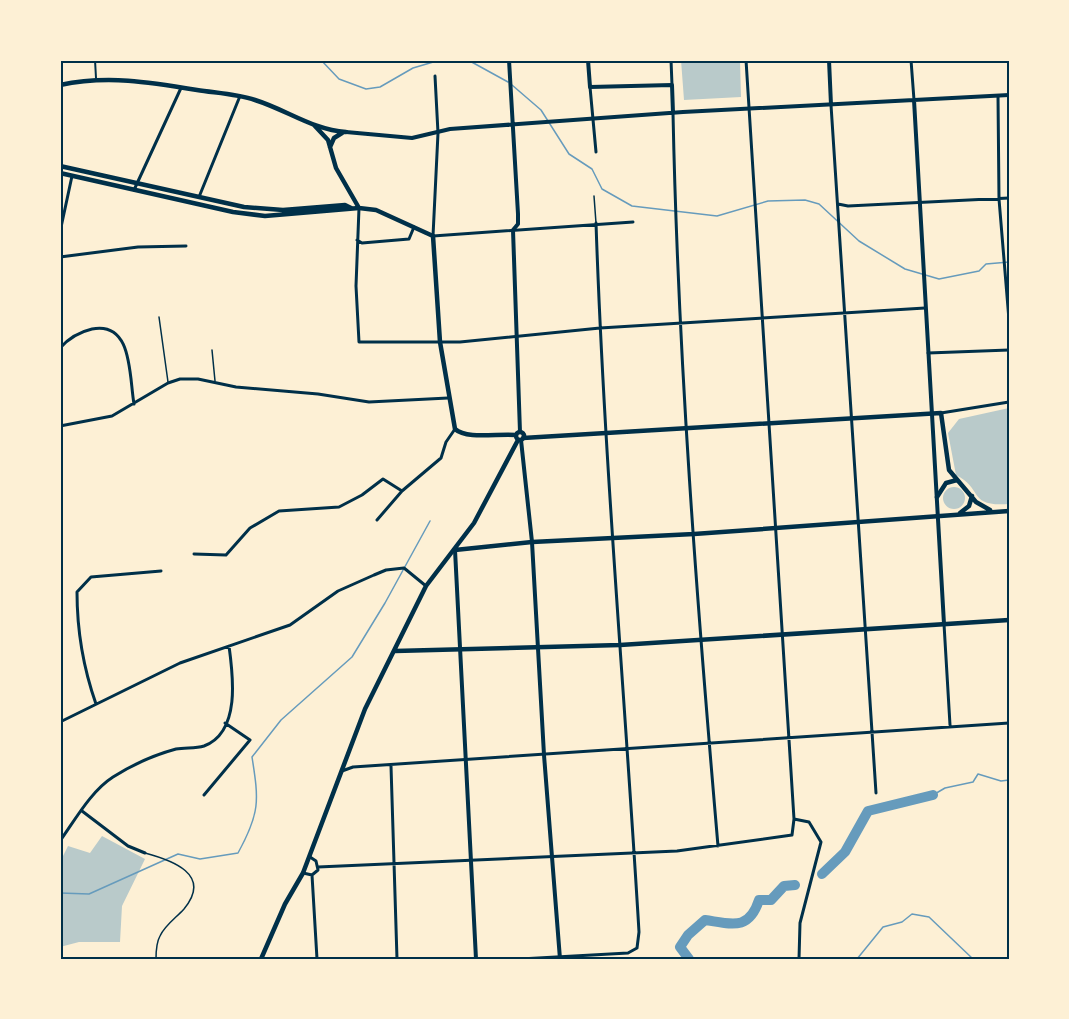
<svg xmlns="http://www.w3.org/2000/svg" width="1069" height="1019" viewBox="0 0 1069 1019" font-family="Roboto,sans-serif">
  <style>
    .green { fill: #b9caca }
    .lines { fill: none; stroke-linecap: round; stroke-linejoin: round }
    .stream { stroke: #669bbc; stroke-width: 1.5 }
    .river { stroke: #669bbc; stroke-width: 10 }
    .service { stroke: #003049; stroke-width: 1.5 }
    .pedestrian { stroke: #003049; stroke-width: 2 }
    .minor { stroke: #003049; stroke-width: 3 }
    .tertiary { stroke: #003049; stroke-width: 4 }
    .secondary { stroke: #003049; stroke-width: 4.5 }
    .primary { stroke: #003049; stroke-width: 4.5 }
    .neatline { fill: none; stroke: #003049; stroke-width: 2 }
  </style>
  <rect width="100%" height="100%" fill="#fdf0d5"/>
  <!-- green -->
  <path class="green" d="M 681,60 L 740,60 L 741,97 L 684,100 Z
    M 1009,408 L 1009,504 C 967,507 984,489 956,475 L 948,433 L 959,419 Z
    M943 498a11 11 0 1 1 22 0a11 11 0 1 1-22 0Z
    M 102,836 L 145,859 L 122,906 L 120,942 L 79,942 L 60,947 L 60,862 L 68,846 L 90,853 Z"/>
  <g class="lines">
    <!-- stream -->
    <path class="stream" d="M 321,60 L 339,79 L 366,89 L 380,87 L 413,68 L 440,60
      M 468,60 L 508,82
      M 512,85 L 541,110 L 569,154 L 592,169 L 602,189 L 632,206 L 717,216 L 768,201 L 805,200 L 819,204 L 859,241 L 905,269 L 939,279 L 979,271 L 986,264 L 1009,262
      M 933,795 L 945,788 L 973,782 L 978,774 L 1001,781 L 1009,780
      M 60,893 L 89,894 L 178,854 L 200,859 L 238,853 C 260,813 259,801 252,757 L 281,720 L 352,657 L 385,603 L 430,521
      M 857,959 L 883,927 L 902,922 L 912,914 L 929,917 L 973,959"/>
    <!-- river -->
    <path class="river" d="M 822,874 L 845,852 L 868,811 L 933,795
      M 689,959 L 680,947 L 688,935 L 705,920 C 732,924 749,931 759,900 L 771,900 L 784,886 L 795,885"/>
    <!-- service -->
    <path class="service" d="M 594,196 L 596,223
      M 159,317 L 168,382
      M 212,350 L 215,381
      M 145,853 C 171,860 213,874 184,909 C 176,918 165,925 160,936 C 156,943 156,952 156,959"/>
    <!-- pedestrian -->
    <path class="pedestrian" d="M 95,60 L 96,78"/>
    <!-- minor -->
    <path class="minor" d="M 671,60 L 672,85
      M 911,60 L 914,100
      M 435,76 L 438,133 L 433,236 L 633,222
      M 590,87 L 596,152
      M 998,96 L 999,199 L 1009,320
      M 831,105 L 876,793
      M 673,113 C 678,358 697,603 718,846
      M 134,190 L 181,88
      M 199,197 L 240,96
      M 838,204 L 848,206 L 1009,198
      M 359,208 L 356,286 L 359,342 L 460,342 L 600,328 L 925,308
      M 60,232 L 72,176
      M 357,240 L 362,243 L 409,239 L 414,227
      M 60,257 L 138,247 L 186,246
      M 60,348 C 69,338 79,332 92,329 C 133,321 129,376 134,404
      M 928,353 L 1009,350
      M 941,413 L 1009,402
      M 60,426 L 112,416 L 168,383 L 180,379 L 198,379 L 236,387 L 318,394 L 369,402 L 448,398
      M 377,520 L 402,491 L 441,458 L 446,442 L 455,429
      M 194,554 L 226,555 L 250,528 L 279,511 L 339,507 L 362,495 L 383,479 L 402,491
      M 944,624 L 950,725
      M 96,704 C 83,667 77,632 77,592 L 91,577 L 161,571
      M 60,722 L 180,663 L 290,625 L 338,591 L 374,575 L 386,570 L 404,568 L 426,586
      M 391,766 L 397,959
      M 342,771 L 353,767 L 1009,723
      M 204,795 L 250,740 L 225,723
      M 82,811 L 128,846 L 145,853
      M 794,819 L 809,822 L 821,842 L 800,923 L 799,959
      M 60,841 C 75,820 91,791 113,777 C 132,765 154,755 176,749 C 185,747 195,749 204,746 C 241,732 233,675 229,646
      M 318,867 L 677,851 L 792,835 L 794,819 L 746,60
      M 303,873 L 312,875 L 318,870 L 316,861 L 310,857
      M 312,875 L 317,959
      M 520,959 L 628,953 L 637,948 L 639,932 C 625,696 604,460 596,223"/>
    <!-- tertiary -->
    <path class="tertiary" d="M 509,60 L 518,214 L 518,224 L 513,230 L 520,432
      M 588,60 L 590,87 L 672,85 L 673,113
      M 829,60 L 831,105
      M 914,100 L 944,624
      M 346,132 L 412,138 L 450,129 L 683,112 L 1009,95
      M 521,440 L 532,542 L 544,755 L 560,959
      M 455,550 L 476,959"/>
    <!-- secondary -->
    <path class="secondary" d="M 60,85 C 107,75 149,82 197,90 C 216,93 237,94 255,100 C 287,110 313,130 346,132
      M 314,125 L 328,140 L 336,168 L 359,208 L 376,210 L 433,236 L 440,342 L 455,429 C 467,440 499,433 516,435
      M 330,147 L 334,138 L 342,133
      M516 436a4 4 0 1 1 8 0a4 4 0 1 1-8 0Z
      M 523,438 L 941,413 L 949,470 L 976,502 L 990,510
      M 937,497 L 946,483 L 957,480
      M 960,513 L 969,506 L 972,496
      M 455,550 L 532,542 L 694,534 L 1009,511
      M 395,651 L 620,645 L 1009,620
      M 261,959 L 285,904 L 303,873 L 365,709 L 426,586 L 474,523 L 518,440"/>
    <!-- primary -->
    <path class="primary" d="M 60,166 L 244,207 L 283,210 L 345,205 L 351,208
      M 60,173 L 233,212 L 265,216 L 359,208"/>
  </g>
  <!-- border -->
  <rect width="1069" height="1019" fill="none" stroke="#fdf0d5" stroke-width="123"/>
  <rect x="62" y="62" width="946" height="896" class="neatline"/>
</svg>
